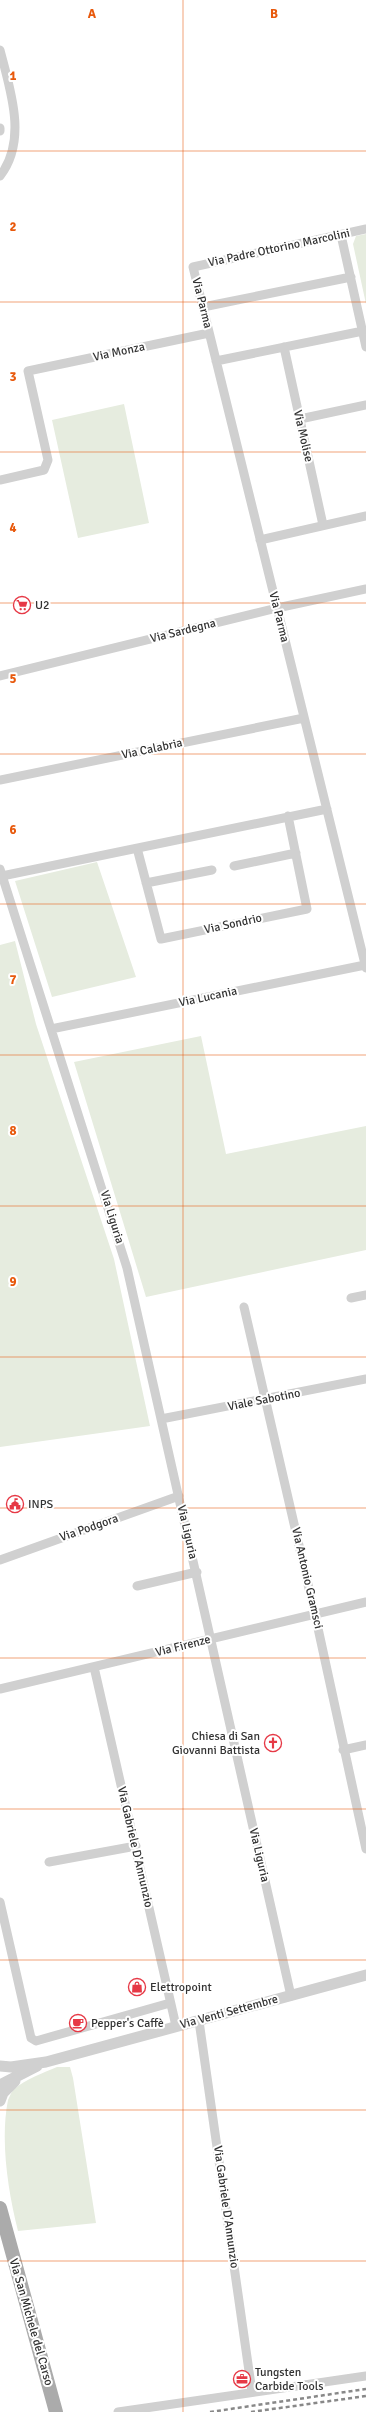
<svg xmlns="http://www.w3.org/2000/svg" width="366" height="2412" viewBox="0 0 366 2412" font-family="Signika,sans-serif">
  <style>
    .green { fill: #e6ecdf }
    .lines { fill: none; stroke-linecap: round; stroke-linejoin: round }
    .minor { stroke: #d0d0d0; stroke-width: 9 }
    .tertiary { stroke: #d0d0d0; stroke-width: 11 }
    .primary { stroke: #ababab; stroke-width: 14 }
    .rail { stroke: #888; stroke-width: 2.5; stroke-dasharray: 4 3; stroke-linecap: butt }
    .grid { fill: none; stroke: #e8590c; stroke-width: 1; stroke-opacity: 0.55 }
    .labels { text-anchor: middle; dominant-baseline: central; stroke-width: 4; stroke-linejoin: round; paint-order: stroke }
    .street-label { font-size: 12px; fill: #333; stroke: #fff }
    .poi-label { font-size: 12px; fill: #333; stroke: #fff; text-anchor: start }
    .grid-label { font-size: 13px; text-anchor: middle; font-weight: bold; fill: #e8590c; stroke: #fff; stroke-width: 4; stroke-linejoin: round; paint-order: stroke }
  </style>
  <rect width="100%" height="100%" fill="#fff"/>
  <!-- green -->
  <path class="green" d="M 366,234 L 366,304 L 353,244 L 356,236 Z
    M 124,404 L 149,523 L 78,538 L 52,420 Z
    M 97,862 L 136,977 L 52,997 L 15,881 Z
    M 15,941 L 36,1024 L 114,1259 L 150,1426 L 0,1447 L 0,945 Z
    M 201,1036 L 226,1154 L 366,1126 L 366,1250 L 146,1297 L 74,1062 Z
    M 57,2067 L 70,2067 L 73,2078 L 96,2223 L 18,2231 C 8,2191 0,2140 8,2100 C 10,2096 11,2092 14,2089 C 26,2079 43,2073 57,2067 Z"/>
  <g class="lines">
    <!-- minor -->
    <path class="minor" d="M 0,50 C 10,89 28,140 0,176
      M 0,128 L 0,131
      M 366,229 L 193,267 L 366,968
      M 341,235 L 366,347
      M 203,307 L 351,277
      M 284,347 L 323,525
      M 216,361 L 363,331
      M 300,419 L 366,405
      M 0,480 L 44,470 L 48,460 L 28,371 L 209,333
      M 260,540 L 366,516
      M 0,676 L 277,608 L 366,589
      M 0,780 L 304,718
      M 137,848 L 161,939 L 307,909 L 288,816
      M 234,866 L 296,853
      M 0,869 L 127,1268 L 291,1996
      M 2,876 L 327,809
      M 146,883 L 212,870
      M 51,1029 L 365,965
      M 351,1298 L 366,1295
      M 244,1307 L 316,1619 L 366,1849
      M 161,1419 L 366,1379
      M 0,1560 L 179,1496
      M 137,1586 L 197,1572
      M 94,1667 L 176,2026
      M 0,1689 L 366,1602
      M 343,1750 L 366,1745
      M 49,1862 L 136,1846
      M 0,1902 L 31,2038 L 36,2041 L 170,2003
      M 199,2021 L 252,2392
      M 118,2412 L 366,2376"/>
    <!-- tertiary -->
    <path class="tertiary" d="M 0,2066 L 11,2067 L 46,2062 L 366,1975
      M 0,2085 L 37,2066
      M 0,2101 L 3,2093 L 15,2081"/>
    <!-- primary -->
    <path class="primary" d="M 0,2208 L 56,2412"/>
    <!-- rail -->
    <path class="rail" d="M 210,2412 L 366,2389
      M 251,2412 L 366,2396"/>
  </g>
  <!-- grid -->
  <path class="grid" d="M 183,0 L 183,2412M 0,151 L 366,151M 0,302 L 366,302M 0,452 L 366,452M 0,603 L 366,603M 0,754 L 366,754M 0,904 L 366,904M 0,1055 L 366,1055M 0,1206 L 366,1206M 0,1357 L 366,1357M 0,1508 L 366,1508M 0,1658 L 366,1658M 0,1809 L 366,1809M 0,1960 L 366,1960M 0,2110 L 366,2110M 0,2261 L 366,2261"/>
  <!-- icons -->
  <defs>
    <g id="supermarket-ring" transform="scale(0.9)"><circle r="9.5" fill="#fff" stroke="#e63946" stroke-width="1.5"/><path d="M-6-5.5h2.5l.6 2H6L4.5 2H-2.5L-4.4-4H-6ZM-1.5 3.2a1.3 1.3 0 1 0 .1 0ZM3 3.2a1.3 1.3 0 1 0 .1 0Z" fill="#e63946"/></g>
    <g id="civic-ring" transform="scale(0.9)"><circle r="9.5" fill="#fff" stroke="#e63946" stroke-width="1.5"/><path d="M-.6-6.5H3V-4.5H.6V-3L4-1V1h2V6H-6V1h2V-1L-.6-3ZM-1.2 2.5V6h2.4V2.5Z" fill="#e63946"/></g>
    <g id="church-ring" transform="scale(0.9)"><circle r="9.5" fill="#fff" stroke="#e63946" stroke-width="1.5"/><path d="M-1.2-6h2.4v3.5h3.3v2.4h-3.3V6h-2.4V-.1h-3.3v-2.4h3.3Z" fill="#e63946"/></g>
    <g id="shop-ring" transform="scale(0.9)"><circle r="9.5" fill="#fff" stroke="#e63946" stroke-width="1.5"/><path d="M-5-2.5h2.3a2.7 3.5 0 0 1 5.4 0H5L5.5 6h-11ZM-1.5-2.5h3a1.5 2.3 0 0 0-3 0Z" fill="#e63946"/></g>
    <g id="cafe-ring" transform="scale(0.9)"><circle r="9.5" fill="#fff" stroke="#e63946" stroke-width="1.5"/><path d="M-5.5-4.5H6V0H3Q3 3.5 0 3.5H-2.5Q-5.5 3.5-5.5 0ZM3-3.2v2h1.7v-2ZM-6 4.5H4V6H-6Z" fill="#e63946"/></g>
    <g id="office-ring" transform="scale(0.9)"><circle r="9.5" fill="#fff" stroke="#e63946" stroke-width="1.5"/><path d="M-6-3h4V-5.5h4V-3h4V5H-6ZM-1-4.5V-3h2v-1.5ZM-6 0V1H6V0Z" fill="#e63946"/></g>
  </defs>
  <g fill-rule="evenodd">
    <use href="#supermarket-ring" x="22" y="605"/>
    <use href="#civic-ring" x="15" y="1504"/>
    <use href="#church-ring" x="273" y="1743"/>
    <use href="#shop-ring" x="137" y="1987"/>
    <use href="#cafe-ring" x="78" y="2023"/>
    <use href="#office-ring" x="242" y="2379"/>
  </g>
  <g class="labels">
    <!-- street labels -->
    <g class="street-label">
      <text transform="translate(279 248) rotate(-12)">Via Padre Ottorino Marcolini</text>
      <text transform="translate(202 303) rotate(76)">Via Parma</text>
      <text transform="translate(119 352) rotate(-12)">Via Monza</text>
      <text transform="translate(303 436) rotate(77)">Via Molise</text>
      <text transform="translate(279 617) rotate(76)">Via Parma</text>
      <text transform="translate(183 631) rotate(-14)">Via Sardegna</text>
      <text transform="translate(152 749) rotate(-12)">Via Calabria</text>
      <text transform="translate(233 924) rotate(-12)">Via Sondrio</text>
      <text transform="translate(208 997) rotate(-12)">Via Lucania</text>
      <text transform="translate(112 1217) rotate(73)">Via Liguria</text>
      <text transform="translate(264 1400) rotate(-11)">Viale Sabotino</text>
      <text transform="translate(89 1528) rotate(-19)">Via Podgora</text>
      <text transform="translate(187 1532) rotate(77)">Via Liguria</text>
      <text transform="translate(307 1578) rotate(77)">Via Antonio Gramsci</text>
      <text transform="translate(183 1646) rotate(-14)">Via Firenze</text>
      <text transform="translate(135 1847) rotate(77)">Via Gabriele D'Annunzio</text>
      <text transform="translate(259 1855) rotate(77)">Via Liguria</text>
      <text transform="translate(229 2012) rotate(-15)">Via Venti Settembre</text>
      <text transform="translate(226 2207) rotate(82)">Via Gabriele D'Annunzio</text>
      <text transform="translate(31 2322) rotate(74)">Via San Michele del Carso</text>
    </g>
    <!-- poi labels -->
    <g class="poi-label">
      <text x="35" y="605">U2</text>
      <text x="28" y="1504">INPS</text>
      <text x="260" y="1736" text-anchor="end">Chiesa di San<tspan x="260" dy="14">Giovanni Battista</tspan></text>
      <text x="150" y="1987">Elettropoint</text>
      <text x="91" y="2023">Pepper's Caffè</text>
      <text x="255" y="2372">Tungsten<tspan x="255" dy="14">Carbide Tools</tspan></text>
    </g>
  </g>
  <g class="grid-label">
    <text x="92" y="18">A</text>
    <text x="274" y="18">B</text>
    <text x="13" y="80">1</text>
    <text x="13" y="231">2</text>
    <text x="13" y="381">3</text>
    <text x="13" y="532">4</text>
    <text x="13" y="683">5</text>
    <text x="13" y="834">6</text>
    <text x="13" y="984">7</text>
    <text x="13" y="1135">8</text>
    <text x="13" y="1286">9</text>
  </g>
</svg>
